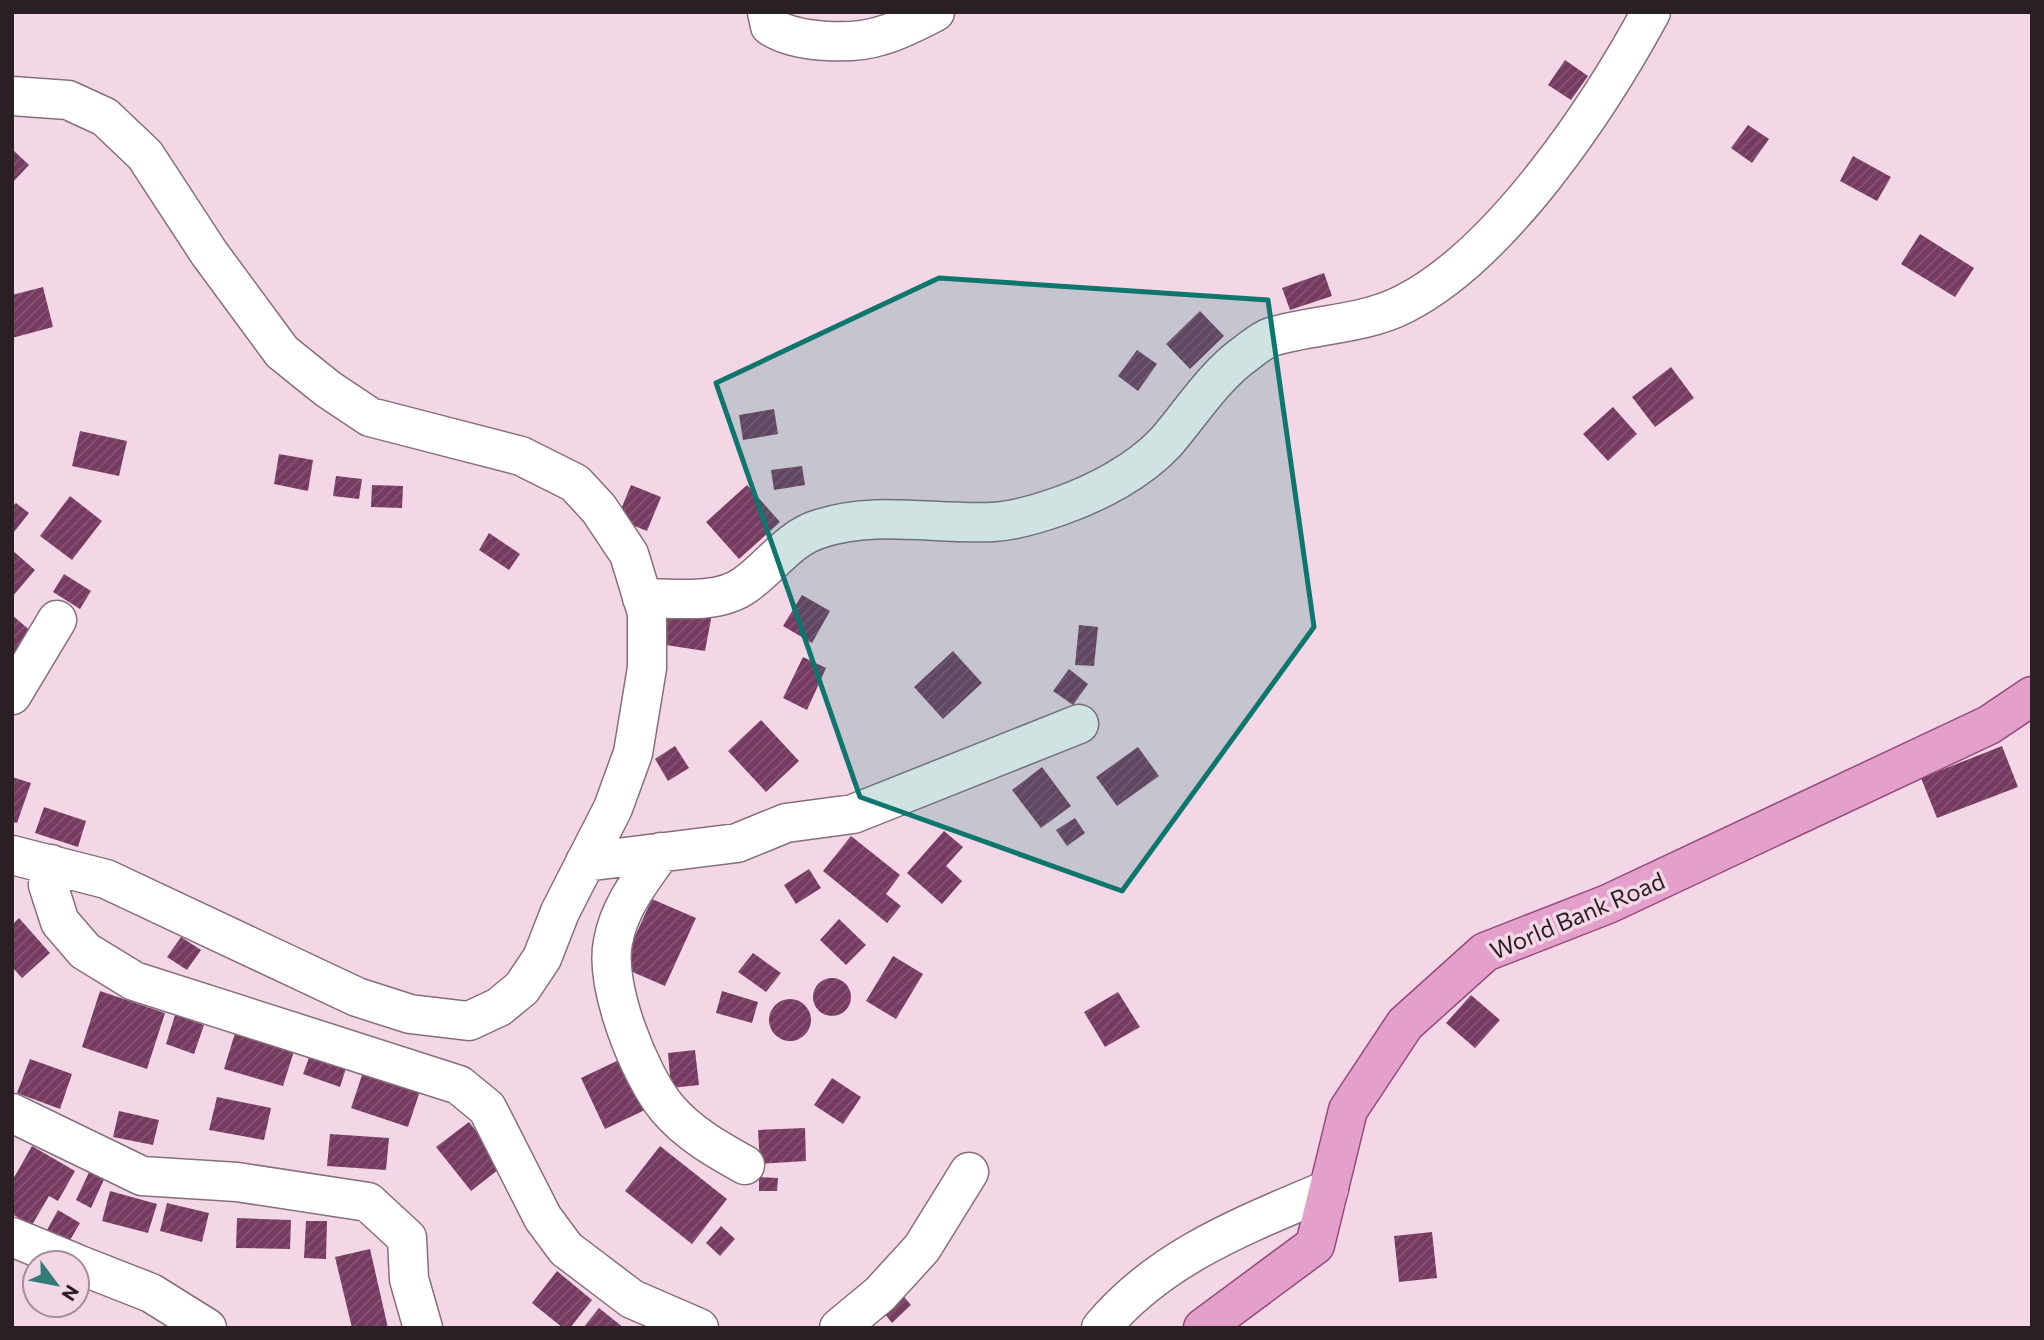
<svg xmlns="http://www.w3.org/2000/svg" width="2044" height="1340" viewBox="0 0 2044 1340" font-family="Commissioner,sans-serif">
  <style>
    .building { fill: url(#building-hatch) }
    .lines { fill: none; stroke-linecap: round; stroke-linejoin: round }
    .minor-casing { stroke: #876e7d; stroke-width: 41 }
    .major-casing { stroke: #954a7a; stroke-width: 41 }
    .minor { stroke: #fff; stroke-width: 38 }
    .major { stroke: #e2a0ca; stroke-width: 38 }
    .marked { fill: #0f766e; fill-opacity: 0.2; stroke: #0f766e; stroke-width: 5; stroke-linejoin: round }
    .labels { text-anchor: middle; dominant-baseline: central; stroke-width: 7; stroke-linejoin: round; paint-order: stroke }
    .street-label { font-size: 24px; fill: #2a1f25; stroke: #f4d7e7 }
  </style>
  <defs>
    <pattern id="building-hatch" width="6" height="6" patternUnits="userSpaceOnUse" patternTransform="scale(1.75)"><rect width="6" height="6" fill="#763b60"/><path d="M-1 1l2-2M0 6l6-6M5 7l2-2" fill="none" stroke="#855573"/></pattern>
  </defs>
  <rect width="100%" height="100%" fill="#f4d7e7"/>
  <!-- building -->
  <path class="building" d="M 1565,60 L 1588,76 L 1571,100 L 1548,85 Z
    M 1748,125 L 1769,139 L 1752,163 L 1731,148 Z
    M 12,149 L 29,165 L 12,183 Z
    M 1853,156 L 1891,177 L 1877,201 L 1840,181 Z
    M 1920,234 L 1974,268 L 1955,297 L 1901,264 Z
    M 1324,273 L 1332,296 L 1290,310 L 1282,288 Z
    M 43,287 L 53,327 L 12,338 L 12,295 Z
    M 1200,311 L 1224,336 L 1190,369 L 1166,344 Z
    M 1137,350 L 1157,364 L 1138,391 L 1118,376 Z
    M 1671,367 L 1694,398 L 1655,427 L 1632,397 Z
    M 1613,407 L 1637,434 L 1608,461 L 1583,434 Z
    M 774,409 L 778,434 L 743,440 L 739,415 Z
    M 80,431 L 127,441 L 119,476 L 72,466 Z
    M 279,454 L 313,460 L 308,491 L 274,484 Z
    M 802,466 L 805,485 L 774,490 L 771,470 Z
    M 336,476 L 362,479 L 359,499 L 333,496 Z
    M 372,485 L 403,486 L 402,508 L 371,507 Z
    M 631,485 L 661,497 L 647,531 L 617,519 Z
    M 747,485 L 780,522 L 739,559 L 706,522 Z
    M 70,496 L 102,521 L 72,560 L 40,536 Z
    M 16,503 L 29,513 L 14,532 L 12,507 Z
    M 489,533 L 520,554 L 509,570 L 479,550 Z
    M 12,550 L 35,570 L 12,597 Z
    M 64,574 L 91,591 L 80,609 L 53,592 Z
    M 802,595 L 830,611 L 812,643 L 783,626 Z
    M 666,606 L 712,614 L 705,651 L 659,644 Z
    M 12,615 L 39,638 L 12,670 Z
    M 1079,625 L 1098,627 L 1094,666 L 1075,665 Z
    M 953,651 L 982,683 L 943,719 L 914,687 Z
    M 803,657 L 826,668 L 807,710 L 783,698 Z
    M 1069,669 L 1088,684 L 1073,705 L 1053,691 Z
    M 761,720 L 799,761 L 766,792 L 728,751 Z
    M 675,746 L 689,768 L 668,781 L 655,759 Z
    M 2002,746 L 2018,787 L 1937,818 L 1921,778 Z
    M 1138,747 L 1159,776 L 1117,806 L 1096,777 Z
    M 1042,767 L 1071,806 L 1041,828 L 1012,790 Z
    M 12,777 L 31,783 L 17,823 L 12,822 Z
    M 44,807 L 86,821 L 78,847 L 35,833 Z
    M 1075,818 L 1085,833 L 1067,846 L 1056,830 Z
    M 944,831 L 963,847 L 946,866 L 962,881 L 942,904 L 907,873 Z
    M 851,836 L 900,875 L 886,894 L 901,906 L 887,923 L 823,871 Z
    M 809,869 L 821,888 L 796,904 L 784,885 Z
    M 652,899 L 696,918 L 665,986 L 621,967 Z
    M 19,918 L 50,953 L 22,978 L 12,967 L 12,925 Z
    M 839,919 L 866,945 L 846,965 L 820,940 Z
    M 181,937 L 201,950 L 187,970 L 167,957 Z
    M 753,953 L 781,973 L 766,992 L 738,972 Z
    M 893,956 L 923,974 L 896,1019 L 866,1001 Z
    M813 997a19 19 0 1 1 38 0a19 19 0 1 1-38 0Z
    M 100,991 L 165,1013 L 147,1069 L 82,1047 Z
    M 722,991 L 758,1002 L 752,1023 L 716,1013 Z
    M 1118,992 L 1140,1027 L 1105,1047 L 1084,1012 Z
    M 1471,995 L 1500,1020 L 1475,1048 L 1446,1023 Z
    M769 1020a21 21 0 1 1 42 0a21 21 0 1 1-42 0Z
    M 175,1015 L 204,1025 L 194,1054 L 166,1044 Z
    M 235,1033 L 294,1051 L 283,1086 L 224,1069 Z
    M 695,1050 L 699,1085 L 671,1088 L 668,1053 Z
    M 311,1052 L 347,1065 L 340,1087 L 303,1074 Z
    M 30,1059 L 72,1074 L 60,1109 L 17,1093 Z
    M 621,1059 L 645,1110 L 605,1129 L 581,1078 Z
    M 365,1066 L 422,1085 L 408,1127 L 351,1108 Z
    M 832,1078 L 861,1097 L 843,1124 L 814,1105 Z
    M 217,1097 L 271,1108 L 264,1140 L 209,1130 Z
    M 119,1111 L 159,1120 L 153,1145 L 113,1137 Z
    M 469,1122 L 503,1166 L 471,1191 L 436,1147 Z
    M 805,1128 L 806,1161 L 760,1164 L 758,1130 Z
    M 330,1134 L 389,1138 L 386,1170 L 327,1166 Z
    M 32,1146 L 75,1171 L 58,1201 L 49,1196 L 32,1225 L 12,1214 L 12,1181 Z
    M 660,1146 L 727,1199 L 692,1244 L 625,1191 Z
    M 91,1168 L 106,1175 L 91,1208 L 76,1200 Z
    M 759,1177 L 778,1178 L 777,1191 L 759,1191 Z
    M 110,1191 L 157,1204 L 148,1233 L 102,1221 Z
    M 167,1203 L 209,1213 L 202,1242 L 160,1231 Z
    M 58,1210 L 80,1223 L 69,1242 L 47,1230 Z
    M 237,1218 L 291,1220 L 290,1249 L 236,1248 Z
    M 306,1221 L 327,1221 L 326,1259 L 304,1258 Z
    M 721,1226 L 735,1239 L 720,1256 L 706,1243 Z
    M 1432,1232 L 1437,1278 L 1399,1282 L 1394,1236 Z
    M 370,1249 L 388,1328 L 352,1328 L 335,1257 Z
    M 557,1271 L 592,1300 L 570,1328 L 563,1328 L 532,1303 Z
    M 900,1292 L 911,1305 L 892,1323 L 881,1309 Z
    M 599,1308 L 624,1328 L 583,1328 Z"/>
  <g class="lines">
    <!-- minor casing -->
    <g class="minor-casing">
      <path id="minor" d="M 767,12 L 770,26 C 795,43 851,45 880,36 C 899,31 917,21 935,12
        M 12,96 L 68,100 L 105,117 L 145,155 L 209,253 L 282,352 L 328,389 L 370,417 L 521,456 L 575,483 L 599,509 L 629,554 L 647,613 L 647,668 L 633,753 L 613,808 L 560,912 L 542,958 L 522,988 L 499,1007 L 469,1021 L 410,1014 L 357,997 L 106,879 L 12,855
        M 642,598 C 673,598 718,605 745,585 C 770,568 789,538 819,529 C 875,510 936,525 993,522 C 1014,521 1040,513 1060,506 C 1097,493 1139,471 1166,442 C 1191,413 1214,376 1245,354 C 1253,348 1262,340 1271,337 C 1314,324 1363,325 1404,304 C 1502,254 1599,108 1651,12
        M 12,695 L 57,620
        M 661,852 C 641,880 619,907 613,942 C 604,985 639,1074 667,1108 C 688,1133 716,1149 745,1165
        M 585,862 L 737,843 L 786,823 L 853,814 L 1079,724
        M 51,864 L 48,885 L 60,922 L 85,951 L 134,981 L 459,1085 L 487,1108 L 543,1218 L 566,1249 L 632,1299 L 699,1328
        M 12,1113 L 142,1176 L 237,1182 L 368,1202 L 407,1238 L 409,1279 L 423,1328
        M 12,1237 L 75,1263
        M 77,1264 L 151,1293 L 207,1328
        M 839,1328 L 880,1294 L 922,1248 L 969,1172
        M 1101,1328 C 1161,1256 1245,1225 1329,1189"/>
    </g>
    <!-- major casing -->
    <g class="major-casing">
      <path id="major" d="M 1203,1328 L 1315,1245 L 1348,1110 L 1405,1024 L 1485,952 L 1608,904 L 1989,725 L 2032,696"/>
    </g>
    <!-- minor -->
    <use href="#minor" class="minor"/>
    <!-- major -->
    <use href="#major" class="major"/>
  </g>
  <!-- marked area -->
  <path class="marked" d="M 939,278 L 1268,300 L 1314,627 L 1122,891 L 860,797 L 716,383 Z"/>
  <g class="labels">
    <!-- street labels -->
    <g class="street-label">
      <text transform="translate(1577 915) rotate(-23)">World Bank Road</text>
    </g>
  </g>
  <!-- border -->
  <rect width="2044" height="1340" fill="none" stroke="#2a1f25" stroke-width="28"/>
  <!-- north arrow -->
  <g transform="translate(56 1284) rotate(122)"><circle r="33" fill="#f4d7e7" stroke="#a38d99" stroke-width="2"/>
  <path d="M0-5L12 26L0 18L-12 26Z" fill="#327b79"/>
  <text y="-10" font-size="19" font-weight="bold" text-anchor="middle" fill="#2a1f25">N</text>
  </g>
</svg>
